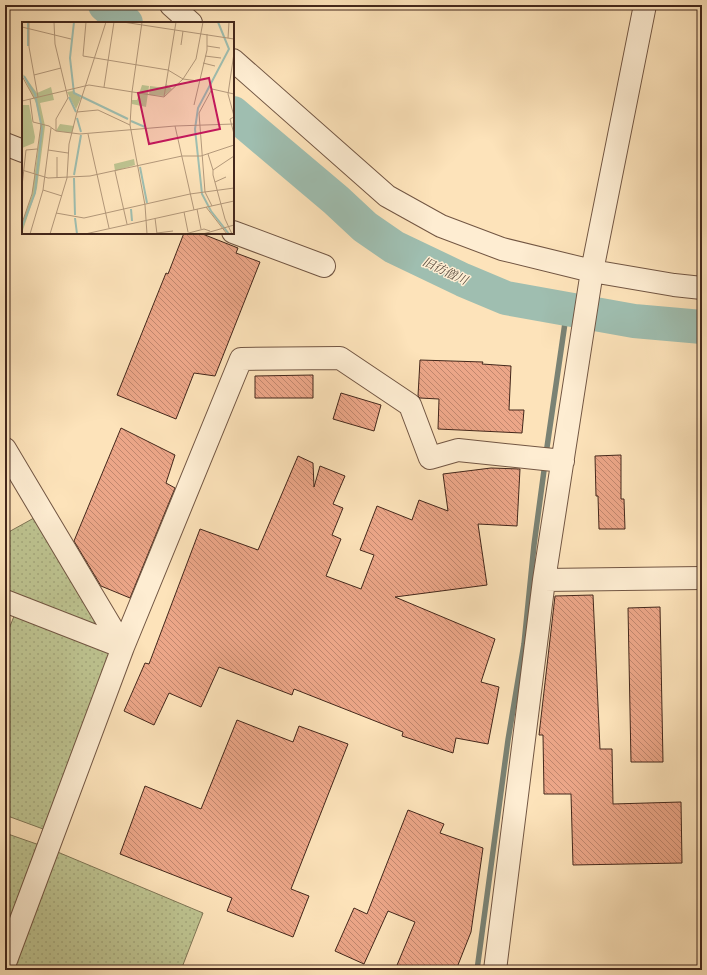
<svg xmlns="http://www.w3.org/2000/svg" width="707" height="975" viewBox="0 0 707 975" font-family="Alegreya,'Noto Serif JP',serif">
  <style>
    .grass { fill: url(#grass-dots); stroke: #807656 }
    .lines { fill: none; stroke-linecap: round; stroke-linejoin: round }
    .stream { stroke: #7a8274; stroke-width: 5.5 }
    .river { stroke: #9fbeb0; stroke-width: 34 }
    .building { fill: url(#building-back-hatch); stroke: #43271b }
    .minor-casing { stroke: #725643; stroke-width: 24 }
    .minor { stroke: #feedd2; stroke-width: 22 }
    .labels { text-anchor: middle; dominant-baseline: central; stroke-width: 3; stroke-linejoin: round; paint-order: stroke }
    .water-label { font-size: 12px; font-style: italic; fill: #5a4d40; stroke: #feedd2 }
    .inset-river { fill: none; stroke: #9fbeb0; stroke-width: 2 }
    .inset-road { fill: none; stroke: #b3987a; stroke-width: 1 }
    .view { fill: #c2185b; fill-opacity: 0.15; stroke: #c2185b; stroke-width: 2 }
    .inset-edge { fill: none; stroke: #43271b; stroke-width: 2 }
  </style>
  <defs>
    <pattern id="grass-dots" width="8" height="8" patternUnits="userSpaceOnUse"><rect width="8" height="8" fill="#bec491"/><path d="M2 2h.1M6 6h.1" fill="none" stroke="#a4a87c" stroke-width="1.8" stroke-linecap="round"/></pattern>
    <pattern id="building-back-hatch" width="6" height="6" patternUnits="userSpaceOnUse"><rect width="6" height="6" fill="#eca688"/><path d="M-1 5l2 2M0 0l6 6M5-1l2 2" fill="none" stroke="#c1876e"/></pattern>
  </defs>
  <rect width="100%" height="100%" fill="#fde3ba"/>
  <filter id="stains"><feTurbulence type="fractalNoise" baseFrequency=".005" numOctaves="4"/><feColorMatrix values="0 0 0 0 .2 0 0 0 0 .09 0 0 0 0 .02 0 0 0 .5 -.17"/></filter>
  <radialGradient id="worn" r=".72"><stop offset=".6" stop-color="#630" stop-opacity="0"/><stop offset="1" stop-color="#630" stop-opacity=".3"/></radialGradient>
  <!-- grass -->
  <path class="grass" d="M 43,513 L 118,637 L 5,599 L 5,534 Z
    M 18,606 L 123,647 L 54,833 L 5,815 L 5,639 Z
    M 5,833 L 48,848 L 203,913 L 181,970 L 5,970 Z"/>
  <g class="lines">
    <!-- stream -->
    <path class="stream" d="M 546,454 L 567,309
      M 477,970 L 508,740 L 524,644 L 534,545 L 545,463"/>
    <!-- river -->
    <path class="river" d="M 105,5 L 126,23
      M 233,113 L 336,200 L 365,227 L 394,247 L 463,280 L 506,298 L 634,321 L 702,327"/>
  </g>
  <!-- building -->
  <path class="building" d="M 184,233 L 200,233 L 238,248 L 236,253 L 260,262 L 215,376 L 194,373 L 176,419 L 117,395 L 166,273 L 168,274 Z
    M 420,360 L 483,362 L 482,364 L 511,366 L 509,410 L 524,410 L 522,433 L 438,429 L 439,399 L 420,398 L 418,396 Z
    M 313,375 L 313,398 L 255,398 L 255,376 Z
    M 341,393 L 381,405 L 374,431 L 333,419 Z
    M 121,428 L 175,455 L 166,483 L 175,488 L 130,598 L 101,586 L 74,541 Z
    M 621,455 L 621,499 L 624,499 L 625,529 L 599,529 L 598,496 L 596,496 L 595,456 Z
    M 298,456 L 313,463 L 314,487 L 320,466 L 345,476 L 333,504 L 343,508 L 332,535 L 341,539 L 326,576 L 361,589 L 374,555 L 360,550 L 377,506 L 412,520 L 419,500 L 448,511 L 443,474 L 491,468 L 520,469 L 517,526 L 478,524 L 487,585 L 395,597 L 495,639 L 481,682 L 499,687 L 488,744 L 456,738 L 453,753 L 402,736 L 403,732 L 294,689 L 292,695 L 219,667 L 201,707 L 169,693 L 154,725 L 124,711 L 145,663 L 149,664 L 200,529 L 258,550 Z
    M 593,595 L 600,749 L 612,749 L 613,804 L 681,802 L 682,863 L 573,865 L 571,794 L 544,794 L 543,735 L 539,735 L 555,596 Z
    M 660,607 L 663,762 L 631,762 L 628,608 Z
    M 237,720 L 293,742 L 299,726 L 348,744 L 291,889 L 309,896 L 293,937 L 227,911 L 232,898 L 120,854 L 145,786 L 201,809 Z
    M 408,810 L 444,824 L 440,833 L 483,848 L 471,932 L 456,970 L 395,970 L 415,922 L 388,911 L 364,964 L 335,951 L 354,908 L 367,914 Z"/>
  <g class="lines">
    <!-- minor casing -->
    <g class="minor-casing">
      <path id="minor" d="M 171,5 L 191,23
        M 233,60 L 387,196 L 441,226 L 502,249 L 592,271 L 674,285 L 702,288
        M 5,144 L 23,151
        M 233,232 L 324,266
        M 5,449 L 123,647
        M 544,580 L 702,578
        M 5,601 L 123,647
        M 5,963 L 123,647 L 241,359 L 340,358 L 410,405 L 430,458 L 458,450 L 563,461
        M 495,970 L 544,580 L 592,271 L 645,5"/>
    </g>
    <!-- minor -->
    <use href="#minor" class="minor"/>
  </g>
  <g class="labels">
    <!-- water labels -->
    <g class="water-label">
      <text transform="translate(445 271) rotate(25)">旧彷僧川</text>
    </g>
  </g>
  <!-- overview -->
  <g transform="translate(22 22)">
    <rect width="212" height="212" fill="#fde3ba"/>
    <path d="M 0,51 L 15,71 L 29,65 L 32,78 L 18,81 L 23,104 L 15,166 L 0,211 L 0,201 L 10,173 L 19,103 L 14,81 ZM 144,62 L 150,67 L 142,74 L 127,73 L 128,64 L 143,66 ZM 120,63 L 127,64 L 124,85 L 110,82 L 110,78 L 115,78 ZM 51,69 L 59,76 L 54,87 L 45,70 ZM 38,102 L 52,104 L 50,111 L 34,109 ZM 112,137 L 113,143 L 93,149 L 92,142 Z" fill="#bec491"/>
    <path d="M 0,83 L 7,83 L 13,115 L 12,121 L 0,126 Z" fill="#bec491"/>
    <path class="inset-river" d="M 52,0 L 48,36 L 52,71 L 106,97M 196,0 L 207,27 L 176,86 L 173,107 L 180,172 L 189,189 L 207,212M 6,24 L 6,1M 2,54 L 13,72M 47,75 L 54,90M 55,96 L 59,110M 109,99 L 123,105M 118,145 L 125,181M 52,153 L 59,113M 52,156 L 53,193M 109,187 L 110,199M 53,196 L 55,212M 0,205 L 13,171 L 20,107 L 13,72"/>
    <path class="inset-road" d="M 7,0 L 7,25 L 16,75M 32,0 L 33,22 L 46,76 L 34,97 L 34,109M 64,0 L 61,34 L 146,48 L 161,57 L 176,59M 101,0 L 212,17M 120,0 L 110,70 L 108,103 L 123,183 L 125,212M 0,5 L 49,17M 206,16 L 207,0M 159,23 L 161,9M 185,24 L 198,26M 212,31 L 206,72 L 212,94M 183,34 L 199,36M 181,41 L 193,44M 12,53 L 39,46M 0,54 L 12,76M 82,65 L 92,0M 142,75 L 161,57 L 174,37 L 181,0M 142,75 L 154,0M 8,77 L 11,100 L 27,104 L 34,109 L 58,112 L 153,104 L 212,102M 0,79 L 67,63 L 142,75M 172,83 L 185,28 L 185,12M 55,90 L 76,88 L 108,103M 212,95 L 208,97 L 212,112M 153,104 L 172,188M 66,112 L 87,206M 26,128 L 46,131M 186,132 L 191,148M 35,135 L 35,156M 0,148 L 26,156 L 68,154 L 160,134 L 179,134 L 212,123M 93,149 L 105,202M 12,152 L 19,103M 193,160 L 204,155M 0,164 L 4,128 L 15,127M 21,168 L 40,174M 190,184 L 183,170 L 177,91 L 190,67 L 212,72M 184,185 L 205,212M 175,187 L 179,207M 162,190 L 166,210M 34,191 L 62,196 L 168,172 L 212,166M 133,196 L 135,212M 0,201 L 10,172 L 13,152M 135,211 L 151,209M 8,212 L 21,168 L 29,106M 28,212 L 45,156 L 47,122 L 55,90 L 84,0M 63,212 L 212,179M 163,212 L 182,207 L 188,209M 181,212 L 212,203M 210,212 L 203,197 L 191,153 L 191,148 L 212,134"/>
    <path class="view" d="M 187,56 L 198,107 L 127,122 L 116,71 Z"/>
    <rect width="212" height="212" class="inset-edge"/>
  </g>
  <!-- margin -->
  <rect width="707" height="975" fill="none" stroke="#fde3ba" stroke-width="20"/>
  <rect x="6" y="6" width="695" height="963" fill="none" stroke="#43271b" stroke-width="2"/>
  <rect x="10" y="10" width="687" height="955" fill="none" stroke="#43271b"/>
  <rect width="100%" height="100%" filter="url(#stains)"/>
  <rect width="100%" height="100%" fill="url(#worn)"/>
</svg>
